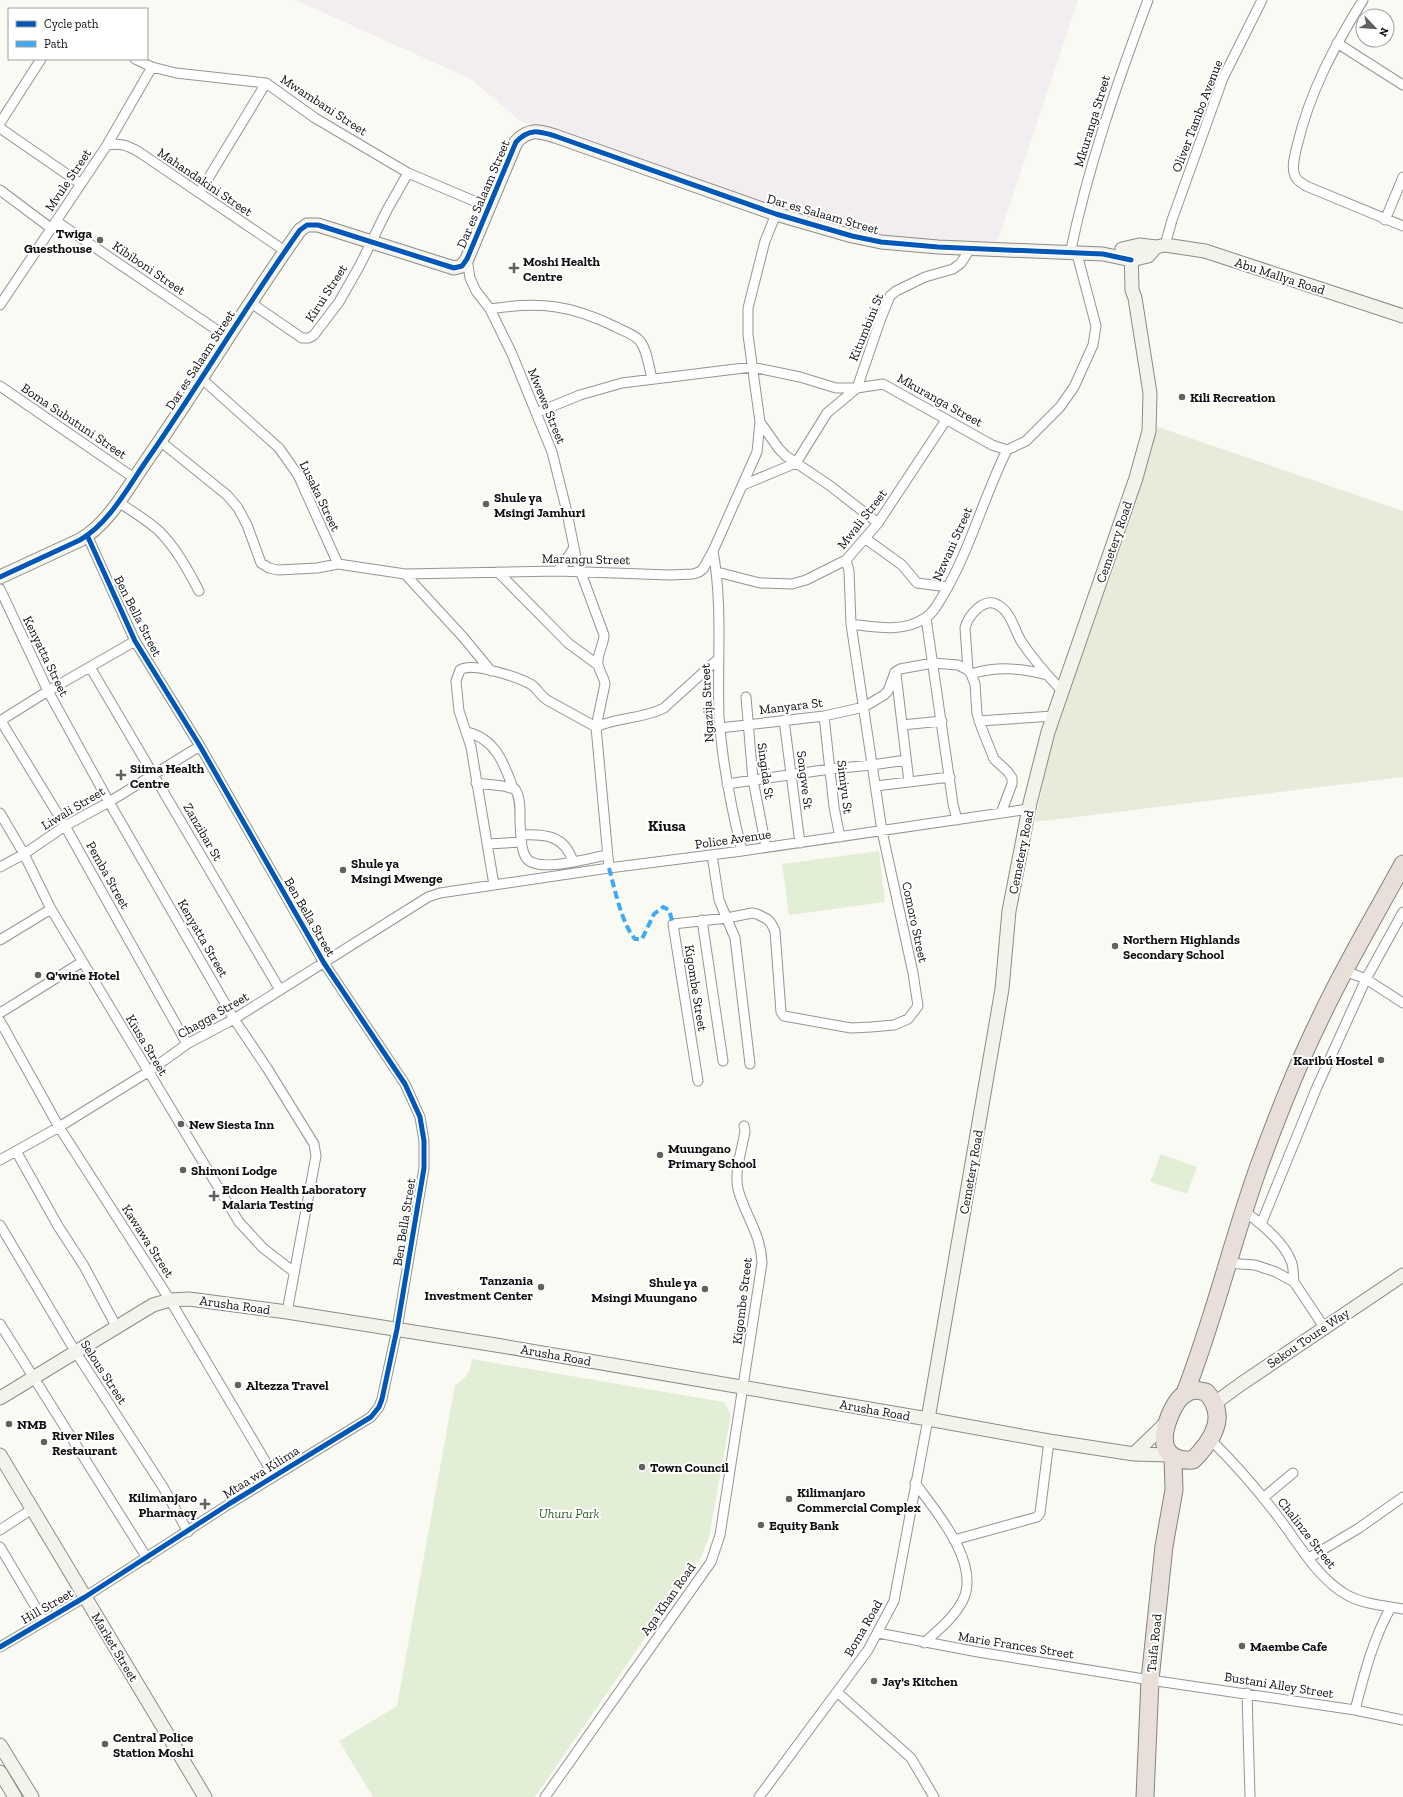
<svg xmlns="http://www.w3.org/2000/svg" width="1403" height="1797" viewBox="0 0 1403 1797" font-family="'Zilla Slab',serif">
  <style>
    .industrial { fill: #f2eef0 }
    .green { fill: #e3eed7 }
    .cemetery { fill: #e6ebda }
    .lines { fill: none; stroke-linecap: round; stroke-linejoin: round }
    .street-casing { stroke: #959593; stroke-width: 11 }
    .secondary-casing { stroke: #8b8b89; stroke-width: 15 }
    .highway-casing { stroke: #828280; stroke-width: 19 }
    .street { stroke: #fefefe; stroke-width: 9 }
    .secondary { stroke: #f4f3eb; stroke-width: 13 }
    .highway { stroke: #e8e0d8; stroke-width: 17 }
    .quiet { stroke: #3fa9f5; stroke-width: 4; stroke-dasharray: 8 4; stroke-linecap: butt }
    .cycleway-casing { stroke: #fff; stroke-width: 8 }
    .cycleway { stroke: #0057b8; stroke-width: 5 }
    .poi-dot { fill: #616160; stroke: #fff; stroke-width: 1.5 }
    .labels { text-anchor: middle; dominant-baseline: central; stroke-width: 4; stroke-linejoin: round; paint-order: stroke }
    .street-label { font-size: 13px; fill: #0f0f0f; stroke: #fff }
    .poi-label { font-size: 13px; font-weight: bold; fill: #0f0f0f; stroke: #fff; text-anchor: start }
    .park-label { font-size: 13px; font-style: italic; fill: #306025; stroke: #fff }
    .quarter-label { font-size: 15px; font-weight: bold; fill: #0f0f0f; stroke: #fff }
  </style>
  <rect width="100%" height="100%" fill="#fafaf5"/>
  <!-- industrial -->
  <path class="industrial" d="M 295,0 L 1078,0 L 996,246 L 872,238 L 520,121 L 471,79 Z"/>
  <!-- green -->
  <path class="green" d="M 879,851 L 885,902 L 789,915 L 782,864 Z
    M 1161,1154 L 1197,1167 L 1187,1194 L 1150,1182 Z
    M 472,1359 L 724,1402 L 731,1415 L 709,1537 L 701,1557 L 535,1797 L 373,1797 L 339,1741 L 397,1706 L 455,1385 C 466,1378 471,1372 472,1359 Z"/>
  <!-- cemetery -->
  <path class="cemetery" d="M 1158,427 L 1403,511 L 1403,777 L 1035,822 L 1053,734 Z"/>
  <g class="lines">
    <!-- street casing -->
    <g class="street-casing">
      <path id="street" d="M 1363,0 C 1334,47 1310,91 1297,146 C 1295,155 1291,167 1295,176 C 1297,181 1302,183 1306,186 L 1403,226
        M 1337,43 L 1403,85
        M 135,59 L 152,67 L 176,73 L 266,83 L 315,118 L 408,173 L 488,207
        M 0,123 L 41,59
        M 0,128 L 81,184
        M 107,145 C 120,143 127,145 139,152 L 285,251
        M 0,190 L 52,229
        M 200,192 L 266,83
        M 1385,220 L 1403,177
        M 56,221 L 227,337
        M 1165,245 L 1172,220 L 1223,78 L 1262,0
        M 1070,254 C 1088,166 1117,83 1148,0
        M 467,259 L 470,278 L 476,291 L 490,309 L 512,354 L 552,452 L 566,508 L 577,562 L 604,635 C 604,644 597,654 598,663 C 598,670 604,676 605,684 L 596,727 L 609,868
        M 251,303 L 302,338 L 309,338 L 314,335 L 339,302 L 360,265 L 387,210 L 408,173
        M 0,305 L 107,145 L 152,67
        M 490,309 C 540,301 571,305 616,327 C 623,331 634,334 640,341 C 647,350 649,367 652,379
        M 202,379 L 279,448 L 298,475 L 338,564
        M 0,386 L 134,478
        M 536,413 L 580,395 L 622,383 L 752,367 L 800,377 L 836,388 L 857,388 L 883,384 L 992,445 L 1007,450 L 1026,441 L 1060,407 L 1074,387 L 1093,345 L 1096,326 L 1077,254
        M 760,422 L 779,449 L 786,456 L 829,485 L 878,523
        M 160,441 L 227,495 L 238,508 L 247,525 L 261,563 L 269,568 L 278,570 L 317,568 L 338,564 L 405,574 L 557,571 L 670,575 L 693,574 L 699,572 L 703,569 L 713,551 L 757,452 L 760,422 L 748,335 L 748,308 L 765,241 L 776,214
        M 743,485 L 796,463 L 827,413 L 857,388 L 881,318 L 890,296 L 896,291 L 925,277 L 953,269 L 961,263 L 970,249
        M 118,502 C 132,511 147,520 159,531 C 176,548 188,570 199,591
        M 866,539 L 902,565 L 917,583 L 948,587
        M 713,551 C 723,606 717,661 719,716 C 722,762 731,807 742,851
        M 557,571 L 563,565 L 573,549
        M 498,572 L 568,643 L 598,665
        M 717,572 L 760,583 L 792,584 L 806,580 L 846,560 L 878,523 L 946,420
        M 405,574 L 463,637 L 491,671
        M 0,589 L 48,691 L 109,802 L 234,1019 L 267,1068 L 314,1144 L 316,1156 L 313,1172 L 287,1312
        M 926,618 L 953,804 L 957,820
        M 851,624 C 875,627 903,633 925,618 C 934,613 940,600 945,592 C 971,547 984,496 1007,450
        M 90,667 L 280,990
        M 968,670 L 965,628 C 968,616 984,596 998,605 C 1011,612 1014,629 1021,641 C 1033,659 1047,675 1062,691
        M 896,674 L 909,782
        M 971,674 C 998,666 1021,668 1047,675
        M 746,697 L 753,780 L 766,847
        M 824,716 L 834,807 L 840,837
        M 784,720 L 800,843
        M 0,721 L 48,691 L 135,641
        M 1,721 L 65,826 L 187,1044
        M 979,721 L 1053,716
        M 902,725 L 942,721
        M 720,728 L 824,716 L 864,707 L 884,695 L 888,691 L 895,672 L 900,669 L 933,663 L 958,665 L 968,670 L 971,674 L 975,684 L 977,714 L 982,729 L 994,759 L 1008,772 L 1012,778 L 1012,784 L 1001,813
        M 466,732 C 495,738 504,763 513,788
        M 476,783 L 503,786 L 515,789 C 521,798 520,812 520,823 C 521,833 520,846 525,856 C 534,875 590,858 607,855
        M 727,784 L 830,769 L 872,765 L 906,760
        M 876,786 L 950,777
        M 0,813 L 24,854 L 51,909 L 239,1222 L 263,1248 L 294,1272
        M 521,835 C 545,834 565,835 573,862
        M 488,844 L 521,842
        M 712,855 L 719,900 L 735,938 L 750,1064
        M 0,867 L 24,854 L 65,826 L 109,802 L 200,746
        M 494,885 L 471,747 L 459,711 L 456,681 L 460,670 C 471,661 520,678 532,685 C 537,689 541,696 547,700 L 596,727 C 618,717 643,719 664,708 L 718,659
        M 702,920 L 723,1061
        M 0,940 L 51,909
        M 1345,971 L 1366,979 L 1403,1003
        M 0,1013 L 82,962
        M 0,1021 L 59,1127 L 170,1300 L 274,1476
        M 698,1081 L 673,924 L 727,918 L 752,913 L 757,914 L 767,919 L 771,923 L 775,931 L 781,1012 L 784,1016 L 851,1028 L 871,1027 L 894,1025 L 908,1019 L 918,1006 L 913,973 L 882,831 L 851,624 L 849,571 L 846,560
        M 16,1151 L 58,1226 L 84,1266 L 116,1326
        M 0,1160 L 59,1127 L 148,1072 L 187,1044 L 234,1019 L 428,897 L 440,893 L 609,868 L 742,851 L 1029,809
        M 1244,1211 C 1259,1222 1284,1242 1291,1261 C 1294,1267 1293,1276 1294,1282
        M 1261,1224 L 1317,1087 L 1366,979 L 1403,912
        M 0,1225 L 75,1351 L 163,1487 L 188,1532
        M 1226,1263 L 1255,1265 L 1276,1272 L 1294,1282 L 1324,1327
        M 0,1324 L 147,1558
        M 1211,1440 C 1235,1464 1258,1490 1279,1518 C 1299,1544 1317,1578 1347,1595 C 1363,1604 1385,1606 1403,1609
        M 915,1483 C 935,1510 981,1563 963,1600 C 954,1618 938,1630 924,1643
        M 1263,1498 L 1293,1473
        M 0,1530 L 32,1509
        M 954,1540 L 1037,1517 L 1040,1513 L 1049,1441
        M 0,1547 L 44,1621
        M 1309,1558 L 1359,1528 L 1403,1497
        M 878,1633 L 978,1652 L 1150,1680 L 1355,1710 L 1403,1720
        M 0,1647 L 85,1597 L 229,1504 L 371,1417 L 379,1407 L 382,1399 L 397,1329 L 424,1168 L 424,1141 L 420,1117 L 405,1084 L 324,963 L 200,746 L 135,641 L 87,535
        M 837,1692 L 911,1758 L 934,1797
        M 1247,1693 L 1250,1797
        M 1355,1710 C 1364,1675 1373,1639 1391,1607
        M 545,1797 L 711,1562 L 720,1535 L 762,1263 C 761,1233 745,1216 738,1189 C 734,1170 742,1151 745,1131 L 744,1126
        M 759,1797 L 868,1650 L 894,1601 L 928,1419"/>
    </g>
    <!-- secondary casing -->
    <g class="secondary-casing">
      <path id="secondary" d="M 1122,249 L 1139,245 L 1156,247 L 1165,245 L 1205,251 L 1403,316
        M 0,577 L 80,540 C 110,523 129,485 149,457 C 201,382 247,304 300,230 L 307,225 L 318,225 L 454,268 L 462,266 L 467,259 L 516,142 C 529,128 538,131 555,136 L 776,214 L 852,236 L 881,242 L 938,247 L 1103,254 L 1131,260 L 1148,256 L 1156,247
        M 0,1398 L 153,1305 L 170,1300 L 189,1299 L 287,1312 L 502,1346 L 928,1419 L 1049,1441 L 1134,1454 L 1170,1455
        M 1215,1403 L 1241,1384 L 1403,1275
        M 928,1419 L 1002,989 L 1009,911 L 1030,803 L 1048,732 L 1136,478 L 1149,431 L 1150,393 L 1135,298 L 1132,290 L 1131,247
        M 1134,1454 L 1168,1421
        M 0,1455 L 205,1797
        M 0,1745 L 32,1797
        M 0,1772 L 15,1797"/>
    </g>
    <!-- highway casing -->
    <g class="highway-casing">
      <path id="highway" d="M 1196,1390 L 1206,1392 C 1229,1416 1212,1441 1193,1460 C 1161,1462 1160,1439 1170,1415 C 1173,1408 1179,1396 1187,1393 C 1189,1391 1193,1391 1196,1390 Z
        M 1185,1393 C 1214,1319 1232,1241 1259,1166 C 1277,1117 1296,1068 1319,1021 C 1344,967 1375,916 1403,864
        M 1145,1797 L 1150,1680 L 1164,1546 L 1174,1490 L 1173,1457"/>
    </g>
    <!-- street -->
    <use href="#street" class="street"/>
    <!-- secondary -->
    <use href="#secondary" class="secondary"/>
    <!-- highway -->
    <use href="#highway" class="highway"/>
    <!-- quiet -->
    <path class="quiet" d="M 609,868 C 614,886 622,925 635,939 L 642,939 L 654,914 L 663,907 L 669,910 L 673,924"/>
    <!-- cycleway casing -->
    <g class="cycleway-casing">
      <path id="cycleway" d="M 0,577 L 80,540 C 110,523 129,485 149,457 C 201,382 247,304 300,230 L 307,225 L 318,225 L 454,268 L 462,266 L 467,259 L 516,142 C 529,128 538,131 555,136 L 776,214 L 852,236 L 881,242 L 938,247 L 1103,254 L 1131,260
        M 0,1647 L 85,1597 L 229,1504 L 371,1417 L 379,1407 L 382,1399 L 397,1329 L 424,1168 L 424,1141 L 420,1117 L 405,1084 L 324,963 L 200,746 L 135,641 L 87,535"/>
    </g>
    <!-- cycleway -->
    <use href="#cycleway" class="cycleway"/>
  </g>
  <!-- markers -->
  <g class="poi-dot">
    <circle cx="100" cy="240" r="4"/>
    <path d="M512 262h4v4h4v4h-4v4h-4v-4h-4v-4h4z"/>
    <circle cx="1182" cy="397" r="4"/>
    <circle cx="486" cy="504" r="4"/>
    <path d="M119 769h4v4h4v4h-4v4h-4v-4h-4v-4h4z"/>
    <circle cx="343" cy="870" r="4"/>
    <circle cx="1115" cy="946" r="4"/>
    <circle cx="38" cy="975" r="4"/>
    <circle cx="1381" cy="1060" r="4"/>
    <circle cx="181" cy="1124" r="4"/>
    <circle cx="660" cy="1155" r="4"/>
    <circle cx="183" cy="1170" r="4"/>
    <path d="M212 1190h4v4h4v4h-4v4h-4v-4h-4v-4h4z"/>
    <circle cx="541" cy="1287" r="4"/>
    <circle cx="705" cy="1289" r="4"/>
    <circle cx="238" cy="1385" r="4"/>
    <circle cx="9" cy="1424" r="4"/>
    <circle cx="44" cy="1442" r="4"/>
    <circle cx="642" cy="1467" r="4"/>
    <circle cx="789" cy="1499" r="4"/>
    <path d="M203 1498h4v4h4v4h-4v4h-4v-4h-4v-4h4z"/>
    <circle cx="761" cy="1525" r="4"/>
    <circle cx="1242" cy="1646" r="4"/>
    <circle cx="874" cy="1681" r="4"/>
    <circle cx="105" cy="1744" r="4"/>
  </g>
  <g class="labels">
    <!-- street labels -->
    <g class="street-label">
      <text transform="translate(324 105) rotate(33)">Mwambani Street</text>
      <text transform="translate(1197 116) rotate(-69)">Oliver Tambo Avenue</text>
      <text transform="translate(1092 121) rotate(-73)">Mkuranga Street</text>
      <text transform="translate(68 180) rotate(-56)">Mvule Street</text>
      <text transform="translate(205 182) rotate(34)">Mahandakini Street</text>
      <text transform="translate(483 194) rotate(-67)">Dar es Salaam Street</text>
      <text transform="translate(823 214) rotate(16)">Dar es Salaam Street</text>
      <text transform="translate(149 268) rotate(34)">Kibiboni Street</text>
      <text transform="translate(1280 276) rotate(18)">Abu Mallya Road</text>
      <text transform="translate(326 293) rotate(-57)">Kirui Street</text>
      <text transform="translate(866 327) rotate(-68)">Kitumbini St</text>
      <text transform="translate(200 360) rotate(-57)">Dar es Salaam Street</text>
      <text transform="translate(940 400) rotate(29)">Mkuranga Street</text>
      <text transform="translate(547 406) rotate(68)">Mwewe Street</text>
      <text transform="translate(74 421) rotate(34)">Boma Subutuni Street</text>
      <text transform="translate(320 496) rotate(64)">Lusaka Street</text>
      <text transform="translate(862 519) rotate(-52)">Mwali Street</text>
      <text transform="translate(1114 542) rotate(-71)">Cemetery Road</text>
      <text transform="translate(952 544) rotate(-66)">Nzwani Street</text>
      <text transform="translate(586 559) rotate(1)">Marangu Street</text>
      <text transform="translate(138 616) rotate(63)">Ben Bella Street</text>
      <text transform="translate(46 656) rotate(64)">Kenyatta Street</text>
      <text transform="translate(707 703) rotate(-93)">Ngazija Street</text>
      <text transform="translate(791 706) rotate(-7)">Manyara St</text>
      <text transform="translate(766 771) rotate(82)">Singida St</text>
      <text transform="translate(805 780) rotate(83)">Songwe St</text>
      <text transform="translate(845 787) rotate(83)">Simiyu St</text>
      <text transform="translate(73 808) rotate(-31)">Liwali Street</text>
      <text transform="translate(203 832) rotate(60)">Zanzibar St</text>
      <text transform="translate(733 839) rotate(-8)">Police Avenue</text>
      <text transform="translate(1021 852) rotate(-79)">Cemetery Road</text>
      <text transform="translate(108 875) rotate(61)">Pemba Street</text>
      <text transform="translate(310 917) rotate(60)">Ben Bella Street</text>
      <text transform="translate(915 922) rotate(78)">Comoro Street</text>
      <text transform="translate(203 938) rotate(60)">Kenyatta Street</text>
      <text transform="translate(696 988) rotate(81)">Kigombe Street</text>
      <text transform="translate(213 1015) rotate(-30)">Chagga Street</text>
      <text transform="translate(147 1045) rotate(59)">Kiusa Street</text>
      <text transform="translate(971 1172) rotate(-80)">Cemetery Road</text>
      <text transform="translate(404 1222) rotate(-81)">Ben Bella Street</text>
      <text transform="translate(148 1241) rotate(57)">Kawawa Street</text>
      <text transform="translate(742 1301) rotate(-83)">Kigombe Street</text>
      <text transform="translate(235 1305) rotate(8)">Arusha Road</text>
      <text transform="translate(1308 1338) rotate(-34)">Sekou Toure Way</text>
      <text transform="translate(556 1355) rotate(10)">Arusha Road</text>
      <text transform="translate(104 1372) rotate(57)">Selous Street</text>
      <text transform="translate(875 1410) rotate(10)">Arusha Road</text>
      <text transform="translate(261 1472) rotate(-32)">Mtaa wa Kilima</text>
      <text transform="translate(1307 1533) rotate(52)">Chalinze Street</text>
      <text transform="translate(668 1599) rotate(-55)">Aga Khan Road</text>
      <text transform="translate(47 1606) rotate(-30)">Hill Street</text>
      <text transform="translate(863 1628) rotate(-60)">Boma Road</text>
      <text transform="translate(1154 1643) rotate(-84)">Taifa Road</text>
      <text transform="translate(1016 1645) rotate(9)">Marie Frances Street</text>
      <text transform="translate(115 1647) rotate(59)">Market Street</text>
      <text transform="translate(1279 1685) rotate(9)">Bustani Alley Street</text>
    </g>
    <!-- poi labels -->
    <g class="poi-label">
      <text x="92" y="233" text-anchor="end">Twiga<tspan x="92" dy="15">Guesthouse</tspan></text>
      <text x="523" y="261">Moshi Health<tspan x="523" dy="15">Centre</tspan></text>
      <text x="1190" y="397">Kili Recreation</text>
      <text x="494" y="497">Shule ya<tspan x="494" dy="15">Msingi Jamhuri</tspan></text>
      <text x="130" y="768">Siima Health<tspan x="130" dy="15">Centre</tspan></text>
      <text x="351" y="863">Shule ya<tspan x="351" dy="15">Msingi Mwenge</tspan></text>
      <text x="1123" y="939">Northern Highlands<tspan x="1123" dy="15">Secondary School</tspan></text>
      <text x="46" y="975">Q'wine Hotel</text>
      <text x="1373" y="1060" text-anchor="end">Karibú Hostel</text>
      <text x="189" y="1124">New Siesta Inn</text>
      <text x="668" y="1148">Muungano<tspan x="668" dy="15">Primary School</tspan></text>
      <text x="191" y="1170">Shimoni Lodge</text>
      <text x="222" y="1189">Edcon Health Laboratory<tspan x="222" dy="15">Malaria Testing</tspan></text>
      <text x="533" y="1280" text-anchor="end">Tanzania<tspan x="533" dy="15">Investment Center</tspan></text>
      <text x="697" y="1282" text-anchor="end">Shule ya<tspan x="697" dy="15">Msingi Muungano</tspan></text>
      <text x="246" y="1385">Altezza Travel</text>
      <text x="17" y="1424">NMB</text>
      <text x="52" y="1435">River Niles<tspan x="52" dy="15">Restaurant</tspan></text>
      <text x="650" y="1467">Town Council</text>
      <text x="797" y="1492">Kilimanjaro<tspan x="797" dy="15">Commercial Complex</tspan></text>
      <text x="197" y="1497" text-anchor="end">Kilimanjaro<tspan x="197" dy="15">Pharmacy</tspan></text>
      <text x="769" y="1525">Equity Bank</text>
      <text x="1250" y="1646">Maembe Cafe</text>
      <text x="882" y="1681">Jay's Kitchen</text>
      <text x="113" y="1737">Central Police<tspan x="113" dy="15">Station Moshi</tspan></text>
    </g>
    <!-- park labels -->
    <g class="park-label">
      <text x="569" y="1513">Uhuru Park</text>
    </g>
    <!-- quarter labels -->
    <g class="quarter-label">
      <text x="667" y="826">Kiusa</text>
    </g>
  </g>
  <!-- legend -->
  <rect x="8" y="8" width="140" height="52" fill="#ffffff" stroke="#9f9f9f"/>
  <rect x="16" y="21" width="20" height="6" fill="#0057b8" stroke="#9f9f9f"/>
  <text x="44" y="28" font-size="12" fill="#0f0f0f">Cycle path</text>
  <rect x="16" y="41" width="20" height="6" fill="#3fa9f5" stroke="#9f9f9f"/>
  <text x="44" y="48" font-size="12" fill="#0f0f0f">Path</text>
  <!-- north arrow -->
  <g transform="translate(1375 28) rotate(115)"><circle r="19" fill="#ffffff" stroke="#9f9f9f"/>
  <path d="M0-3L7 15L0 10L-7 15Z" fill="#616160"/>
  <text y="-6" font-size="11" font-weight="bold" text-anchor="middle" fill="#0f0f0f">N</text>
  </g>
</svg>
